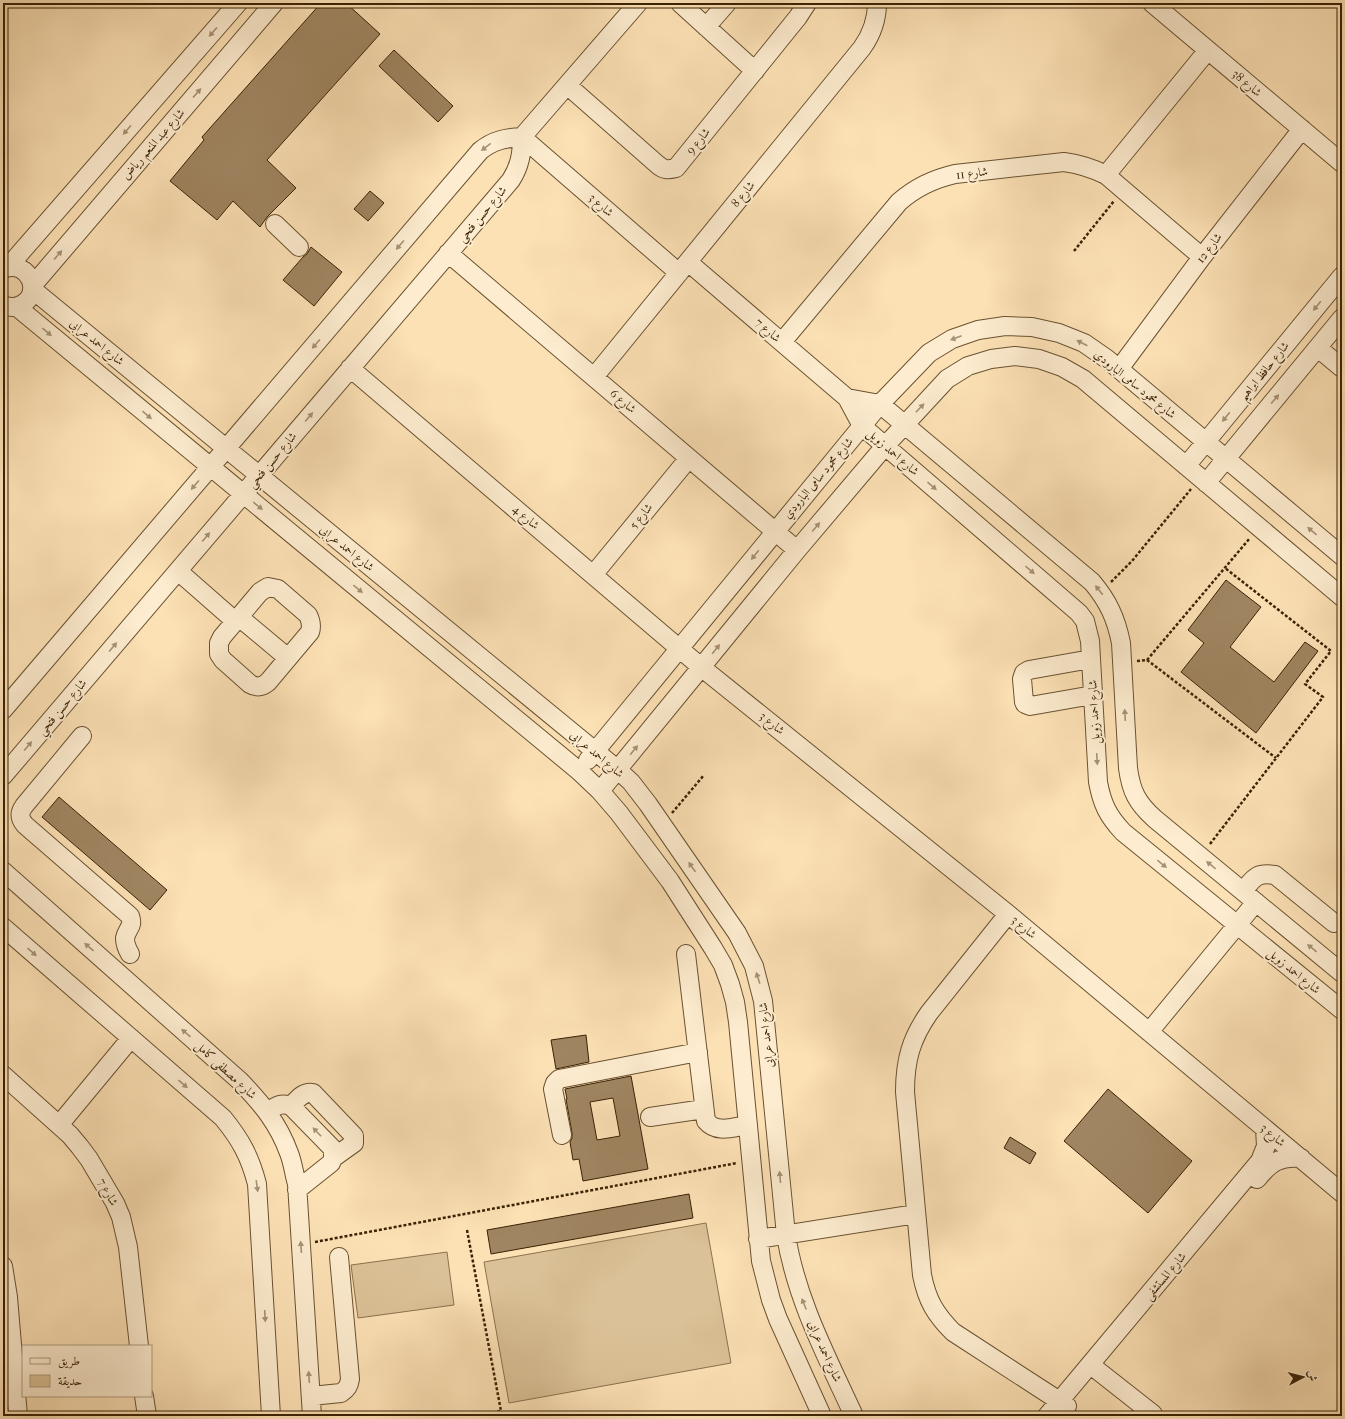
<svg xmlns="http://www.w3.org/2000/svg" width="1345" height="1419" viewBox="0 0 1345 1419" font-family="'IM FELL French Canon',Amiri,serif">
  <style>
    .green { fill: #dbc197; stroke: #8a724e }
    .building { fill: #9f8561; stroke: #3a2205; fill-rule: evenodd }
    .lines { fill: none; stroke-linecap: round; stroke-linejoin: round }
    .minor-casing { stroke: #6a5231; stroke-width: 20 }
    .path { stroke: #3a2205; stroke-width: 2.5; stroke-dasharray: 3 2; stroke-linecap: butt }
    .minor { stroke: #fdeccf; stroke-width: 18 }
    .oneway { fill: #a59174 }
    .labels { text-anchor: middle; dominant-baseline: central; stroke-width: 4; stroke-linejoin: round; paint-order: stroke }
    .street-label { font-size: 12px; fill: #3a2205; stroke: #fdeccf }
  </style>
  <rect width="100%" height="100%" fill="#fce1b5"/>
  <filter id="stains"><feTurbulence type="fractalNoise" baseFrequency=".005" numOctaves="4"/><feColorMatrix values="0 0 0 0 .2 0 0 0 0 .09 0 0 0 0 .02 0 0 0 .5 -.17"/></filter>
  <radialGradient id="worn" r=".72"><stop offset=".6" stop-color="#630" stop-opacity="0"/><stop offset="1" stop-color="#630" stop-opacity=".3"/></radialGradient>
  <!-- green -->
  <path class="green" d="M 706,1223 L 731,1363 L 509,1403 L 484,1262 Z
    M 447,1252 L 454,1305 L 358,1318 L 351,1265 Z"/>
  <!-- building -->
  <path class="building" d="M 321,3 L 346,3 L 380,34 L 267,160 L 296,188 L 267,217 L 260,227 L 233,201 L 217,220 L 170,181 L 204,140 L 202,137 Z
    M 394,50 L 453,106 L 438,122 L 379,66 Z
    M 370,191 L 384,203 L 368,221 L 354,209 Z
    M 311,247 L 342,272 L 314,306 L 283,280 L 303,257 L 307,254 Z
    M 1226,580 L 1261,607 L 1230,647 L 1274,682 L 1305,642 L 1318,651 L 1256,733 L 1181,672 L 1204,643 L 1188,630 Z
    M 59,797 L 167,890 L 150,910 L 42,817 Z
    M 586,1035 L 589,1062 L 556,1069 L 551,1040 Z
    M 631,1076 L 648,1169 L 583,1181 L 579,1159 L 573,1160 L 570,1142 L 572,1138 L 572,1133 L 566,1099 L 567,1099 L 565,1089 ZM 613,1098 L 620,1136 L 597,1140 L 590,1102 Z
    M 1108,1089 L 1192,1161 L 1148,1213 L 1064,1141 Z
    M 1010,1137 L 1036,1153 L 1030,1164 L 1004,1148 Z
    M 689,1194 L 693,1218 L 491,1254 L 487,1230 Z"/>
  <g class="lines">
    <!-- minor casing -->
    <g class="minor-casing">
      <path id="minor" d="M 680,3 L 755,71
        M 1152,3 L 1342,163
        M 706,27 L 727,3
        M 567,85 L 658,165 C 664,170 668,170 676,168 L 798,17 L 807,3
        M 522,137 L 679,273
        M 1106,175 L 1208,50
        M 275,224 L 299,247
        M 448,253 L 797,550
        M 688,262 L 847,398 L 862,426 L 1079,613 L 1085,621 L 1090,641 L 1098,782 C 1102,804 1108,816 1123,832 L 1342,1010
        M 8,267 L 238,3
        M 3,269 C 30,258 45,297 18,306 C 13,308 8,307 3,305
        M 33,285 L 274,3
        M 32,289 L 618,770 L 631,782 L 648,804 L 737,933 L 754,966 L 763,1001 L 786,1235 C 796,1299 827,1357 854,1416
        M 17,307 L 579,771 L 600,791 L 619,813 L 670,881 L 713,948 L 723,965 L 730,984 L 735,1002 L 738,1022 L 761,1261 L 771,1300 L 778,1319 L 822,1416
        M 782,342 L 899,202 C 916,187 933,179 955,174 L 1064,162 C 1079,164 1092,168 1106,175 L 1202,257
        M 1318,348 L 1342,368
        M 350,368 L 701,667 L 1008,914 L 1342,1193
        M 1119,369 L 1202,257 L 1302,129
        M 594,377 L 862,48 C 872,34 877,20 877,3
        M 847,398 L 880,404 L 1092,582 C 1108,601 1116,618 1121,643 L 1128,768 C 1131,791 1137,803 1155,819 L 1342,973
        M 1186,466 L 1342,276
        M 1206,483 L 1342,318
        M 178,571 L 235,621
        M 593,575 L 689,458
        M 268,587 L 278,589 L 308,615 C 311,621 312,626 310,632 L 268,682 C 262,687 257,688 250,684 L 223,660 L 219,654 L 219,643 L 222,637 L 260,592 Z
        M 239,617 L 288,658
        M 1091,659 L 1029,670 L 1024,673 L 1022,679 L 1024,702 L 1025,704 L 1030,706 L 1093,695
        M 3,710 L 480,151 C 493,140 506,138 522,137
        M 82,736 L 24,806 C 19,813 19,818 25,825 L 130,916 C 134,927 127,928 125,938 C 125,944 127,949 130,954
        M 588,760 L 880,404 L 929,353 L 952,339 L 978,330 L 1005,326 L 1032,327 L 1059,333 L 1084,343 L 1107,359 L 1342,556
        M 3,776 L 511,180 C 520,166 522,153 522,137 L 638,3
        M 600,791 L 797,550 L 885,446 L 947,379 L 968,366 L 991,359 L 1015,356 L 1039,359 L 1062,367 L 1083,379 L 1342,597
        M 3,871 L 240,1081 C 262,1104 278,1123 289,1153 C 293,1163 294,1174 297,1184 L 312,1416
        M 1243,891 C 1254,878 1256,872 1275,875 L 1334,923
        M 1008,914 L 929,1013 C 911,1039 905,1060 905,1092 L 922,1275 C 927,1300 935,1314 953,1332 L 1067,1406
        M 3,927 L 223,1118 C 241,1140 250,1157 257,1184 L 271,1416
        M 686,954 L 706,1121 C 717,1134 733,1127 748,1125
        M 1149,1032 L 1256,902
        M 3,1075 L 70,1135 L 80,1147 L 89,1159 L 115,1203 L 121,1217 L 128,1247 L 139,1346
        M 291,1106 C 297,1100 303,1091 313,1093 L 354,1136 L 354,1143 L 333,1158
        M 267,1112 C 276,1106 281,1102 291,1106 L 333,1149 L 333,1158 L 331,1163 L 297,1190
        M 650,1117 L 704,1109
        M 59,1125 L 131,1038
        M 562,1135 L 553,1089 L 555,1083 L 559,1079 L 698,1052
        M 1257,1179 C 1270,1163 1279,1156 1301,1158
        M 758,1239 L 916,1214
        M 3,1266 L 8,1297 L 18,1416
        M 1097,1370 L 1153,1414
        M 144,1396 L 147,1416
        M 311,1396 L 341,1393 C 347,1389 349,1386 350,1379 L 339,1257
        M 1047,1416 L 1260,1161 L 1266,1146 L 1265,1129"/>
    </g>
    <!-- path -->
    <path class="path" d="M 1074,251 L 1114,201
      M 1111,582 L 1132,561 L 1191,489
      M 1147,660 L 1250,538
      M 1137,661 L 1147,660 L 1276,758
      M 672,813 L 704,775
      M 1210,844 L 1323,697 L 1305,684 L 1331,651 L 1225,568
      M 467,1230 L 501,1411 L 487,1414 L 488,1416
      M 315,1242 L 737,1163"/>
    <!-- minor -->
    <use href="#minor" class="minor"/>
  </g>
  <!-- one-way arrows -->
  <defs><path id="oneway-solid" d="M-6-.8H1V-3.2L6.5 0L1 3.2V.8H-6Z"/></defs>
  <g class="oneway">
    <use href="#oneway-solid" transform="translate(213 32) rotate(131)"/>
    <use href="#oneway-solid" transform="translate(197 93) rotate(-49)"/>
    <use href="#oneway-solid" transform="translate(127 130) rotate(131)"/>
    <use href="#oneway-solid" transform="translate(486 147) rotate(142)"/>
    <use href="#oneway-solid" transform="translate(400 245) rotate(131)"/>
    <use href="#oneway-solid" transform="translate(58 255) rotate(-49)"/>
    <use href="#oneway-solid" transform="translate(1317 306) rotate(129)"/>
    <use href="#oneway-solid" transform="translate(47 332) rotate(40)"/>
    <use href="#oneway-solid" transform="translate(956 338) rotate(159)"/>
    <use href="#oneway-solid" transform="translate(1082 343) rotate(-153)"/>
    <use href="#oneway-solid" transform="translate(316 344) rotate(131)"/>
    <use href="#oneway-solid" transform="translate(1275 399) rotate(-50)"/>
    <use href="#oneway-solid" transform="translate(920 408) rotate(-46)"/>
    <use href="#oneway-solid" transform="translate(147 415) rotate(40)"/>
    <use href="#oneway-solid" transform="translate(309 417) rotate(-50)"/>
    <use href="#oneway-solid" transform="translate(1226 417) rotate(129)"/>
    <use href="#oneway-solid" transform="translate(195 485) rotate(131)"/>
    <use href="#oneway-solid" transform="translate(932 486) rotate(41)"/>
    <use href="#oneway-solid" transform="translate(258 506) rotate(39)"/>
    <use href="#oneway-solid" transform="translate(816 527) rotate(-50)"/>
    <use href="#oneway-solid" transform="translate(1312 531) rotate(-140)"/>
    <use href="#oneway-solid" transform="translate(206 537) rotate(-50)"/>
    <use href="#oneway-solid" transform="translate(755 555) rotate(129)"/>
    <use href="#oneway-solid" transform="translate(1030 570) rotate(41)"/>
    <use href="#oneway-solid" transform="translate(358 589) rotate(39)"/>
    <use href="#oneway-solid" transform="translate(1099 590) rotate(-128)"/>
    <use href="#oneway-solid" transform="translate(113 647) rotate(-50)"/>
    <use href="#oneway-solid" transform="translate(716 649) rotate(-51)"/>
    <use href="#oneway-solid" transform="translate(1125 715) rotate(-93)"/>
    <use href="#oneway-solid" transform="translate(28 746) rotate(-50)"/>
    <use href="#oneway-solid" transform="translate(634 750) rotate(-51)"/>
    <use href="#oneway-solid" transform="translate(1097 759) rotate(87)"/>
    <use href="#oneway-solid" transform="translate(1162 864) rotate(39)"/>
    <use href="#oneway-solid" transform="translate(1211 865) rotate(-141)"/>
    <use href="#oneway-solid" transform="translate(692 867) rotate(-125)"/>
    <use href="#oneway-solid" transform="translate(89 947) rotate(-139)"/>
    <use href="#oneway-solid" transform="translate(1312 948) rotate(-141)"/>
    <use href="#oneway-solid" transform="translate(32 952) rotate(41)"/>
    <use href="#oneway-solid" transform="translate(758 978) rotate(-108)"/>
    <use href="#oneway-solid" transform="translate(186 1033) rotate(-139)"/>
    <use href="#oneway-solid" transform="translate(183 1084) rotate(41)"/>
    <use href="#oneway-solid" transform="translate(317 1132) rotate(-134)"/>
    <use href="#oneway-solid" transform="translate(780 1177) rotate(-95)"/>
    <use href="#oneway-solid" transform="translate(257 1186) rotate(82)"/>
    <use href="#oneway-solid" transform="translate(301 1247) rotate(-94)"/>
    <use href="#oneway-solid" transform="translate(804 1304) rotate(-112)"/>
    <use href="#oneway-solid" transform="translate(265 1316) rotate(87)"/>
    <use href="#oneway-solid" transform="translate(309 1377) rotate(-94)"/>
  </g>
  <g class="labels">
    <!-- street labels -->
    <g class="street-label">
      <text transform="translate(1247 83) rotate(40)">شارع 38</text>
      <text transform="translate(698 141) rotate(-51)">شارع 9</text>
      <text transform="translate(153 144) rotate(-49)">شارع عبد المنعم رياض</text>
      <text transform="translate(972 173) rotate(-7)">شارع 11</text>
      <text transform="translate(743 194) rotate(-51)">شارع 8</text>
      <text transform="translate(601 205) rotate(41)">شارع 3</text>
      <text transform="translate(482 214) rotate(-50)">شارع حسن فتحي</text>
      <text transform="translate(1209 248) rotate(-53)">شارع 12</text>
      <text transform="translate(768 330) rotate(41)">شارع 7</text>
      <text transform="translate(97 342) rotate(39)">شارع احمد عرابى</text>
      <text transform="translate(1264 371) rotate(-51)">شارع حافظ ابراهيم</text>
      <text transform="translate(1135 384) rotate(39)">شارع محمود سامى البارودي</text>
      <text transform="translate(623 401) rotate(40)">شارع 6</text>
      <text transform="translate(893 452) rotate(41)">شارع احمد زويل</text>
      <text transform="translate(272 460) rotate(-50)">شارع حسن فتحي</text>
      <text transform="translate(818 478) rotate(-50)">شارع محمود سامى البارودي</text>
      <text transform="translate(641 516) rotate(-51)">شارع 5</text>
      <text transform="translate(526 517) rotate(40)">شارع 4</text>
      <text transform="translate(347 548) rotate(39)">شارع احمد عرابى</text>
      <text transform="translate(62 707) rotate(-50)">شارع حسن فتحي</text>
      <text transform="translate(1094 712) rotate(-93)">شارع احمد زويل</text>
      <text transform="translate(772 723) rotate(39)">شارع 3</text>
      <text transform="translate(597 754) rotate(40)">شارع احمد عرابى</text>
      <text transform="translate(1024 927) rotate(40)">شارع 3</text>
      <text transform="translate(1294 971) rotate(39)">شارع احمد زويل</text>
      <text transform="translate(766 1035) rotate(-96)">شارع احمد عرابى</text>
      <text transform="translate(226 1070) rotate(43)">شارع مصطفى كامل</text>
      <text transform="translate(1273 1135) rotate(40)">شارع 3</text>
      <text transform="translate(108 1192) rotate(61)">شارع 7</text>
      <text transform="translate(1165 1276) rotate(-50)">شارع المستشفى</text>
      <text transform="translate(825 1351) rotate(66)">شارع احمد عرابى</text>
    </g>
  </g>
  <!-- margin -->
  <rect width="1345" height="1419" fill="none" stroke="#fce1b5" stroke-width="16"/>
  <rect x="4" y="4" width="1337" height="1411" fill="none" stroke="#3a2205" stroke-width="2"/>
  <rect x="8" y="8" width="1329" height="1403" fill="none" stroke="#3a2205"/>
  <!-- legend -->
  <rect x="22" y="1345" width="130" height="52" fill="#fdeccf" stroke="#af9b7e"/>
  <rect x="30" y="1358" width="20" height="6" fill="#fdeccf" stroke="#af9b7e"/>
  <text x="58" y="1365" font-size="12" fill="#3a2205">طريق</text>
  <rect x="30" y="1375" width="20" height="12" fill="#dbc197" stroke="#af9b7e"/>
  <text x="58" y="1385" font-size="12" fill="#3a2205">حديقة</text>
  <!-- north arrow -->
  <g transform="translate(1303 1377) rotate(83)" stroke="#fdeccf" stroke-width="3" paint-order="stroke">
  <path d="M0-3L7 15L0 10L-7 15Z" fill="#3a2205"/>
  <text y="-6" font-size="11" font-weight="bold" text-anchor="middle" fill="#3a2205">ش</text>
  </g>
  <rect width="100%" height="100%" filter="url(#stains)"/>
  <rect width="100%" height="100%" fill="url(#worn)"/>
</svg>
